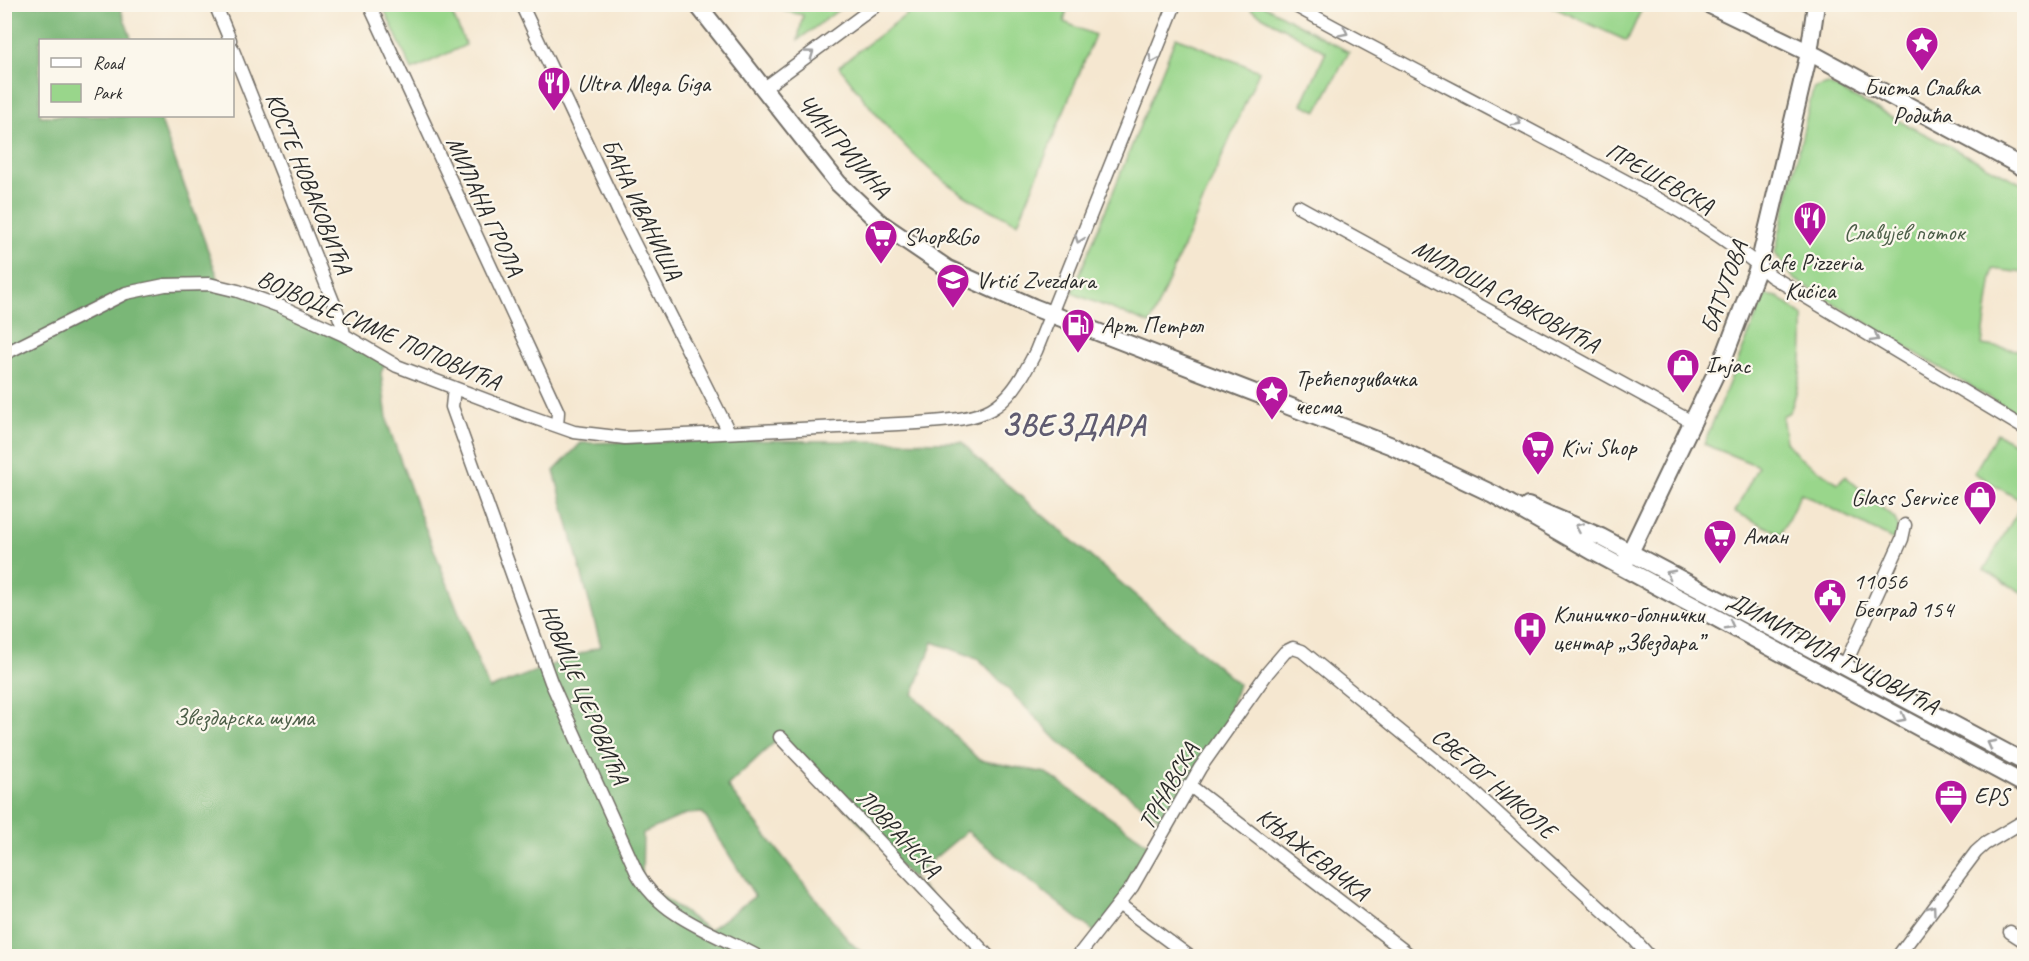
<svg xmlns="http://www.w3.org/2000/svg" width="2029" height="961" viewBox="0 0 2029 961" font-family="Caveat,sans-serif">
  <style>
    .green { fill: #99d68b; stroke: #62805b; stroke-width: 1.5 }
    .forest { fill: #7ab777; stroke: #527151; stroke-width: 1.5; fill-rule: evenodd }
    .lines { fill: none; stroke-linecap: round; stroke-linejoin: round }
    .street-casing { stroke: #726d65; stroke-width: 15 }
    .secondary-casing { stroke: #726d65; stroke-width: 20 }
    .street { stroke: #fff; stroke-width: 12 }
    .secondary { stroke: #fff; stroke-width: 16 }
    .oneway { stroke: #a0a0a0 }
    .labels { text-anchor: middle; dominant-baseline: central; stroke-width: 4.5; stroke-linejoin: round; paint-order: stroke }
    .poi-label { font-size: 24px; fill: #2b2b2b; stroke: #fbf7ec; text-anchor: start }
    .street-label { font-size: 24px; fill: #2b2b2b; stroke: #fbf7ec }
    .park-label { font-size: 24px; fill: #4c5e48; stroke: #fbf7ec }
    .district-label { font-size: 30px; font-weight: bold; letter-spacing: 1.5px; fill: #605c71; stroke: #fbf7ec }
  </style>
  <rect width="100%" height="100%" fill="#fbf7ec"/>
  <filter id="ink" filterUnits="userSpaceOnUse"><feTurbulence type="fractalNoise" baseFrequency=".0167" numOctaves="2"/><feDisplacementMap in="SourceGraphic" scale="12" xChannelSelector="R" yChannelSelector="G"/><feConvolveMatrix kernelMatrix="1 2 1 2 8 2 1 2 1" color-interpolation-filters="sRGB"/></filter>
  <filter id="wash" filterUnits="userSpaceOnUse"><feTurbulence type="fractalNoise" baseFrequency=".008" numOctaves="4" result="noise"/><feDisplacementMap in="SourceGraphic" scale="24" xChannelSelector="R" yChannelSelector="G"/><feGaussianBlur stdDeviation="1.35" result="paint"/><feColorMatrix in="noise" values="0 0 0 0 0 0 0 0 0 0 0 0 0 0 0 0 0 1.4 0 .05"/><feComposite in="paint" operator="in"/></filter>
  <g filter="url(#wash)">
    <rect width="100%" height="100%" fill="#f5e7d0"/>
    <!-- green -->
    <path class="green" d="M 382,5 L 448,5 L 466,45 L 412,70 Z
      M 785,5 L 785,4 L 845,5 L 798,40 L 803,15 L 784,11 Z
      M 919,5 L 1068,5 L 1064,22 L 1095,35 L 1018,223 C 1000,214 981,206 964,195 C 913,162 875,115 839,66 Z
      M 1253,5 L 1263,5 L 1349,52 L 1317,111 L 1302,104 L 1326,52 L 1251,10 Z
      M 1553,5 L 1640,4 L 1643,6 L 1627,41 L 1552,7 Z
      M 1176,37 L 1259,71 L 1150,324 L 1072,293 Z
      M 1828,84 L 2024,185 L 2024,273 L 1993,269 L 1982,345 L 2024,351 L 2024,419 L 1794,279 L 1775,253 L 1813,89 Z
      M 1765,295 L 1778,297 L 1803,316 C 1804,350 1802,379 1790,412 L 1782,416 L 1786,442 L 1799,457 L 1838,483 L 1845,476 L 1895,519 L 1898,527 L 1894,540 L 1801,493 L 1781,534 L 1735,512 L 1758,466 L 1704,444 Z
      M 1997,433 L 2024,450 L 2024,594 L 1984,570 L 2023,502 L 1974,473 Z"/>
    <!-- forest -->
    <path class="forest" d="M 5,5 L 119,5 L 132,40 L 40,40 L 40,116 L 159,116 L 221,286 L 238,291 L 386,361 L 381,373 L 388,425 L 419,512 L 489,689 L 601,646 L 554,471 L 581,443 L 728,440 L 962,442 L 980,461 L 1238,684 L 1223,732 L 1168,825 L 1058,741 L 979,659 L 933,642 L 913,694 L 979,760 L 1046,773 L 1155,849 L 1097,934 L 967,831 L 912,877 L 988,956 L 965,956 L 976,947 L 780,737 L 727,786 L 850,942 L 866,956 L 5,956 ZM 703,813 L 755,896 L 709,930 L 642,882 L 643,833 L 686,814 Z"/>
  </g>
  <g filter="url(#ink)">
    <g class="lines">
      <!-- street casing -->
      <g class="street-casing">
        <path id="street" d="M 215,4 L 230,40
          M 369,4 L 558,412 L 557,426
          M 521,4 L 624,223 L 728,430
          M 1292,4 C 1388,57 1486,106 1582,158 C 1648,193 1715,227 1771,276 L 2024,428
          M 232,48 L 342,324 L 344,335
          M 763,89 L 878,4
          M 1298,206 L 1694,423
          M 4,354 L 126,293 L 165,285 L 209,284 L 238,291 L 282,307 L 344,335 L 397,366 L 523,414 L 574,432 L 625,438 L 918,423 C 987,418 1004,415 1036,351 L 1175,4
          M 454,388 L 452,407 L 551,682 L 637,873 C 662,918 715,933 757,956
          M 1844,667 L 1902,539 L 1905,525
          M 780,737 L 988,956
          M 1189,785 L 1411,956
          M 1120,905 L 1189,956
          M 2010,932 L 2024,941
          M 1078,956 L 1132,887 L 1200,768 L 1268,672 L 1285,652 L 1293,648 L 1302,651 L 1471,789 L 1633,938 L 1649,956
          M 1898,956 L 1976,852 L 1985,844 L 2024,821"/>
      </g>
      <!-- secondary casing -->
      <g class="secondary-casing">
        <path id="secondary" d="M 697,4 L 838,183 L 879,222 L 948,269 L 1033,307 L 1392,446 L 1493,494 L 1594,552 L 2024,784
          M 1708,4 L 1818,57 L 2024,168
          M 1528,506 L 1601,537 L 2024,762
          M 1623,567 L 1726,352 L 1759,265 L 1809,53 L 1816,4"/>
      </g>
      <!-- street -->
      <use href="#street" class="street"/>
      <!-- secondary -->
      <use href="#secondary" class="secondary"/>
    </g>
    <!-- one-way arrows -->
    <defs><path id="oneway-chevron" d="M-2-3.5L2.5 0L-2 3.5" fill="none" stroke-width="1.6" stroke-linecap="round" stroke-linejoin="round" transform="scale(1.5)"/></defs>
    <g class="oneway">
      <use href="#oneway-chevron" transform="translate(1344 32) rotate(27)"/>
      <use href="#oneway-chevron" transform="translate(810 54) rotate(-36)"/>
      <use href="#oneway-chevron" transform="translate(1153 59) rotate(113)"/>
      <use href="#oneway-chevron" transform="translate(1517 122) rotate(29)"/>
      <use href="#oneway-chevron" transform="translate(1079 239) rotate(111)"/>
      <use href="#oneway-chevron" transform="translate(1875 338) rotate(31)"/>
      <use href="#oneway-chevron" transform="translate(1579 527) rotate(-156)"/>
      <use href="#oneway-chevron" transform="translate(1670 574) rotate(-152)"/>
      <use href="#oneway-chevron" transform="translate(1730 625) rotate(28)"/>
      <use href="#oneway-chevron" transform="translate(1902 718) rotate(28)"/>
      <use href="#oneway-chevron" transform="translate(1991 744) rotate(-152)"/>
      <use href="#oneway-chevron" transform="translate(1932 909) rotate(-54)"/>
    </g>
  </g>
  <!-- icons -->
  <defs>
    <g id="sight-pin" transform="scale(1.725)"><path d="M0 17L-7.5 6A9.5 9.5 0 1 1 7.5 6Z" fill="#b5179e" stroke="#fbf7ec"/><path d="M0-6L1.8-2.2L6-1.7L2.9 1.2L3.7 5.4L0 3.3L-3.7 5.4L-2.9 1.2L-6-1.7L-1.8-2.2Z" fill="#fff"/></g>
    <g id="restaurant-pin" transform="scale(1.725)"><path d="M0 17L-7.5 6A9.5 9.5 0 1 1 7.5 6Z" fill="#b5179e" stroke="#fbf7ec"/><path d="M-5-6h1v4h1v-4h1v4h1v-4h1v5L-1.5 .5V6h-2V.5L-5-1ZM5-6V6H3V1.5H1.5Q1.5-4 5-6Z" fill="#fff"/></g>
    <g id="supermarket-pin" transform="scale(1.725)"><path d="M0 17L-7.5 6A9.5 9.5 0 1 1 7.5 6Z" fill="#b5179e" stroke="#fbf7ec"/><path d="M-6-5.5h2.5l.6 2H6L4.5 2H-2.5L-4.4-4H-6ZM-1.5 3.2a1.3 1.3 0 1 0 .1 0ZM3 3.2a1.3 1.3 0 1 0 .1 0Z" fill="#fff"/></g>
    <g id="school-pin" transform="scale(1.725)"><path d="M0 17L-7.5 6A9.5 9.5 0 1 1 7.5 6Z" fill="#b5179e" stroke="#fbf7ec"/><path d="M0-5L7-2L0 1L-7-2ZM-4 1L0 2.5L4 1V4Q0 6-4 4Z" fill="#fff"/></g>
    <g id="fuel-pin" transform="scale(1.725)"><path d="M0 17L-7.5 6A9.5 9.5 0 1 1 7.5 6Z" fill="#b5179e" stroke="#fbf7ec"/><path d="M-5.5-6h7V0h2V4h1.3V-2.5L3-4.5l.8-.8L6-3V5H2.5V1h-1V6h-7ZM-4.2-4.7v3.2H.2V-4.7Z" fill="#fff"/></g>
    <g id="shop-pin" transform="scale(1.725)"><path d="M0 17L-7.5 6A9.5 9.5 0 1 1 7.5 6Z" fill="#b5179e" stroke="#fbf7ec"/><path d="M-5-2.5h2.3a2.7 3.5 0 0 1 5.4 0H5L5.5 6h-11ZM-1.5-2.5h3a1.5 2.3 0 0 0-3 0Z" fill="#fff"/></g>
    <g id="civic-pin" transform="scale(1.725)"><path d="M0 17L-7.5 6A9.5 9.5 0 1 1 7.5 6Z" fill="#b5179e" stroke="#fbf7ec"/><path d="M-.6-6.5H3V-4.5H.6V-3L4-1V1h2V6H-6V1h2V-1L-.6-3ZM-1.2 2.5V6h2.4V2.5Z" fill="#fff"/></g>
    <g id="hospital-pin" transform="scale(1.725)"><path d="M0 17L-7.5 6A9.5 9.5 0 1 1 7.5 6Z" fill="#b5179e" stroke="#fbf7ec"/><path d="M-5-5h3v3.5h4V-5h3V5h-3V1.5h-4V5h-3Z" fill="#fff"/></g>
    <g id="office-pin" transform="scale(1.725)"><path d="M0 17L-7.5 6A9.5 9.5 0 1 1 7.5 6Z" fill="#b5179e" stroke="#fbf7ec"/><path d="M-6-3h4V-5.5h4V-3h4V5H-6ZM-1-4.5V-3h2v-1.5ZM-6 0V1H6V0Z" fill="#fff"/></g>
  </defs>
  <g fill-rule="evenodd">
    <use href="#sight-pin" x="1922" y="43"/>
    <use href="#restaurant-pin" x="554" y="83"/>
    <use href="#restaurant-pin" x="1810" y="218"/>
    <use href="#supermarket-pin" x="881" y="236"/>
    <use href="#school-pin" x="953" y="280"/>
    <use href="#fuel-pin" x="1078" y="325"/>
    <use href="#shop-pin" x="1683" y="365"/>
    <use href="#sight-pin" x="1272" y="392"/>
    <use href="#supermarket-pin" x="1538" y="447"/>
    <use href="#shop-pin" x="1980" y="497"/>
    <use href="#supermarket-pin" x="1720" y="536"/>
    <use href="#civic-pin" x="1830" y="595"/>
    <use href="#hospital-pin" x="1530" y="628"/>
    <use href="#office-pin" x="1951" y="796"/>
  </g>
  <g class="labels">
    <!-- poi labels -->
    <g class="poi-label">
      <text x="577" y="83">Ultra Mega Giga</text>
      <text x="1922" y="87" text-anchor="middle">Биста Славка<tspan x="1922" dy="28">Родића</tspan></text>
      <text x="904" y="236">Shop&amp;Go</text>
      <text x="1810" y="262" text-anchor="middle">Cafe Pizzeria<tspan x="1810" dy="28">Kućica</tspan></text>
      <text x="976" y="280">Vrtić Zvezdara</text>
      <text x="1101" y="325">Арт Петрол</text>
      <text x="1706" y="365">Injac</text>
      <text x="1295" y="378">Трећепозивачка<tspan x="1295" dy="28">чесма</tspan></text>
      <text x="1561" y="447">Kivi Shop</text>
      <text x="1957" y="497" text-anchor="end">Glass Service</text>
      <text x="1743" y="536">Аман</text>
      <text x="1853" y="581">11056<tspan x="1853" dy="28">Београд 154</tspan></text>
      <text x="1553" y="614">Клиничко-болнички<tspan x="1553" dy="28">центар „Звездара”</tspan></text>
      <text x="1974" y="796">EPS</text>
    </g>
    <!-- street labels -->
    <g class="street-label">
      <text transform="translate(844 146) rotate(49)">ЧИНГРИЈИНА</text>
      <text transform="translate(1660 178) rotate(30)">ПРЕШЕВСКА</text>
      <text transform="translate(309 183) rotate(68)">КОСТЕ НОВАКОВИЋА</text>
      <text transform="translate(485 206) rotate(65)">МИЛАНА ГРОЛА</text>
      <text transform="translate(642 209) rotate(64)">БАНА ИВАНИША</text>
      <text transform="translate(1724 287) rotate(-70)">БАТУТОВА</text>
      <text transform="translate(1506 296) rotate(29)">МИЛОША САВКОВИЋА</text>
      <text transform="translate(379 330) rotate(24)">ВОЈВОДЕ СИМЕ ПОПОВИЋА</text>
      <text transform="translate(1833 653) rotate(28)">ДИМИТРИЈА ТУЦОВИЋА</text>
      <text transform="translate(584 694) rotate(67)">НОВИЦЕ ЦЕРОВИЋА</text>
      <text transform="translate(1494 783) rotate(41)">СВЕТОГ НИКОЛЕ</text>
      <text transform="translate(1168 786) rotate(-60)">ТРНАВСКА</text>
      <text transform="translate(899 833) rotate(47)">ЛОВРАНСКА</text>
      <text transform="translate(1313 854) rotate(38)">КЊАЖЕВАЧКА</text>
    </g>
    <!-- park labels -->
    <g class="park-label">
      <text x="1904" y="232">Славујев поток</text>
      <text x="244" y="717">Звездарска шума</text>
    </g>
    <!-- district labels -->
    <g class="district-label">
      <text x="1074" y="425">ЗВЕЗДАРА</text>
    </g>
  </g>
  <!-- margin -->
  <rect width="2029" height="961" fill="none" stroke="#fbf7ec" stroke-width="24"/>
  <!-- legend -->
  <rect x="39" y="39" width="195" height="78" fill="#fbf7ec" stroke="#a8a59f" stroke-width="1.5"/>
  <rect x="51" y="58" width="30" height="9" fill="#ffffff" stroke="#a8a59f" stroke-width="1.5"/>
  <text x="93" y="69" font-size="18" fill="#2b2b2b">Road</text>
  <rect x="51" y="84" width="30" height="18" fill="#99d68b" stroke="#a8a59f" stroke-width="1.5"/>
  <text x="93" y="99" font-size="18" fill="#2b2b2b">Park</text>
</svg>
